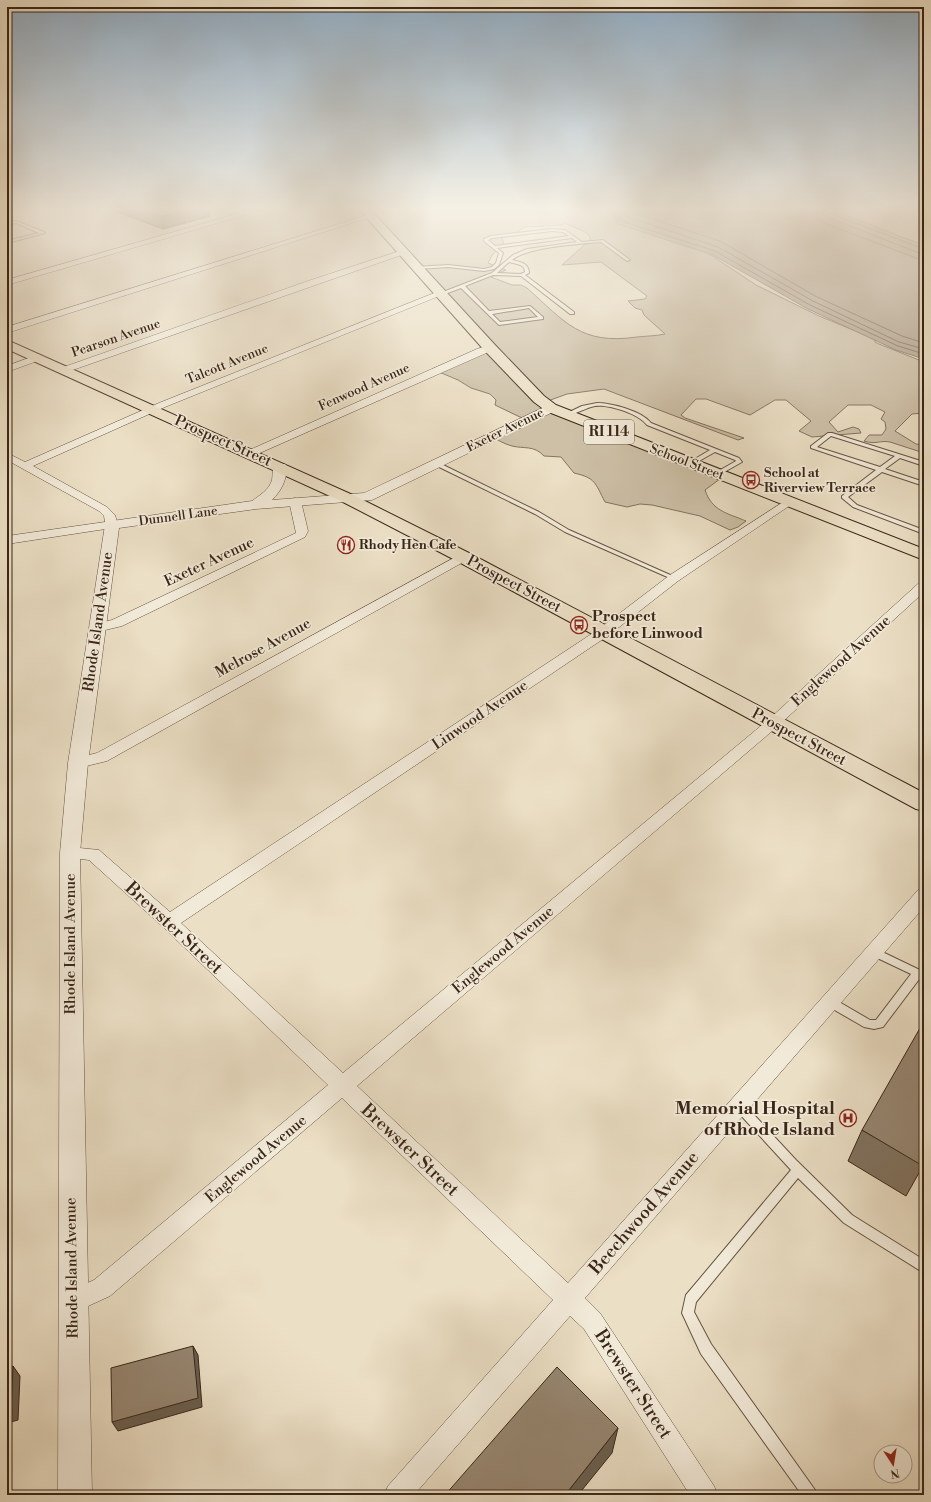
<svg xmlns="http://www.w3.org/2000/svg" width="931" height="1502" viewBox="0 0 931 1502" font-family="'Libre Bodoni',serif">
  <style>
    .green { fill: #cdc0a7; stroke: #83735f; fill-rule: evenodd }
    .water { fill: #aea08a; stroke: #7f6f5c }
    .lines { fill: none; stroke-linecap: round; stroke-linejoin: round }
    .shore { stroke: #746350; stroke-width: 1 }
    .service-casing { stroke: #665442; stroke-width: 2 }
    .minor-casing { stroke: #665442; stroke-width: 1 }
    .tertiary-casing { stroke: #665442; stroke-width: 1 }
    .primary-casing { stroke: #392617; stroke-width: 2 }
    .service { fill: #f2ead9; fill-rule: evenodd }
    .minor { fill: #f2ead9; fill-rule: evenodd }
    .tertiary { fill: #f2ead9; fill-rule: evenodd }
    .primary { fill: #ebdfc5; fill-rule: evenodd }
    .wall { fill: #817361; stroke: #392617 }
    .shaded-wall { fill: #695e4f; stroke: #392617 }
    .building { fill: #968671; stroke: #392617 }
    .labels { text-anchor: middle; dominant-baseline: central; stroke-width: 3.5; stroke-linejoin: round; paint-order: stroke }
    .far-street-label { font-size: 13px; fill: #392617; stroke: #f2ead9 }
    .far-poi-label { font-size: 13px; font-weight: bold; fill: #392617; stroke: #f2ead9; text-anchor: start }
    .shield { fill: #f2ead9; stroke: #706151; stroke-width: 1 }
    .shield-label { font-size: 14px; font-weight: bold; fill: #392617 }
    .street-label { font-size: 15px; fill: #392617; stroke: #f2ead9 }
    .poi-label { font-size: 15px; font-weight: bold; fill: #392617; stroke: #f2ead9; text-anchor: start }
    .near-street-label { font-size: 18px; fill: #392617; stroke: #f2ead9 }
    .near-poi-label { font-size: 18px; font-weight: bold; fill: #392617; stroke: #f2ead9; text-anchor: end }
  </style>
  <rect width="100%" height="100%" fill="#ebdfc5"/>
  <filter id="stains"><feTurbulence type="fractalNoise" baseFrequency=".005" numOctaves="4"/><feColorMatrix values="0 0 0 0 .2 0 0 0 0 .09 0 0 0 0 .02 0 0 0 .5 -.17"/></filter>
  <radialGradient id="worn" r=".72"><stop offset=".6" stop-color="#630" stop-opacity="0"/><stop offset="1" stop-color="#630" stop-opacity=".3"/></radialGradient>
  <!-- green -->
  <path class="green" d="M 362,207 L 605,207 L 620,218 L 705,251 L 756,285 L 819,316 L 875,339 L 875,342 L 879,344 L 924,362 L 924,413 L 912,414 L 895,431 L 916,444 L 924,445 L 924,453 L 890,442 C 879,440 877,445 864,441 L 869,435 L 882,435 L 886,429 L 885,422 L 881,419 L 885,412 L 871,405 L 848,405 L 829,422 L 838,432 L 853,427 L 859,429 L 861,433 L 812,437 L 799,431 L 811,421 L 786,400 L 775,400 L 750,415 L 706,399 L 696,399 L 681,415 L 685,418 L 744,438 L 738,440 L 604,389 L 567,394 L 545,402 L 724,476 L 705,490 C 712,511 727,513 746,521 L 738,527 L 730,530 L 700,516 L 652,505 L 640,504 L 627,507 L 605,502 C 595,483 596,478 574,473 L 561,457 L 544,456 C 534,445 524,449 512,446 C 504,444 496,439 489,435 L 522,418 L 495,405 L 496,400 L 490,394 L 471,388 L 458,380 L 432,369 L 484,346 ZM 563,222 L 587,233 L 591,239 C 581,248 572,256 562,265 L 601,262 L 647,296 L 645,299 L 628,301 L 635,308 L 642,310 L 644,315 L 665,334 C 656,336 646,336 637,337 C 581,345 566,323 527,288 L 521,285 L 512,285 L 491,277 L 506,270 L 488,263 L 493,254 L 504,244 L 501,235 L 515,233 L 525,227 L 563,225 Z
    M 827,207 L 924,207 L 924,244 L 865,226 Z"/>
  <!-- water -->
  <path class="water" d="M 607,207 L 826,207 L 924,246 L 924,359 L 896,350 L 808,309 L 713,255 L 618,224 Z"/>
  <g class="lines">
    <!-- shore -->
    <path class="shore" d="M 612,207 L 621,221 L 715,251 L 810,305 L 898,346 L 924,354
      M 618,207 L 625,216 L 718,247 L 813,301 L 899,342 L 924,349
      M 625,207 L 628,211 L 720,241 L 815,296 L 902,336 L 924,343
      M 815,207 L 817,217 L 824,223 L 924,261
      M 821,207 L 823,214 L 827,217 L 924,255
      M 826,207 L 829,213 L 924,249"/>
    <!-- service casing -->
    <g class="service-casing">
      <path id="service" d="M 16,221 L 44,232 L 45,233 L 7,243 L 7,241 L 39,233 L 16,223 L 7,225 L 7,223 Z
        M 552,229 L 565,230 L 582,242 L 603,240 L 630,260 L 627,261 L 601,242 C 579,244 527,247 512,260 C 520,262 529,263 529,273 L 525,275 L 574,312 L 574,314 L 570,314 L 521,276 L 493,275 L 465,286 L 489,311 L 530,306 L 543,317 L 543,319 L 499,325 L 461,288 L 442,295 L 438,294 L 492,273 L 513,255 L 527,249 L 577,242 L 572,238 L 497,248 L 503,253 L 499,265 L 494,269 L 484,271 L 448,267 L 417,269 L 415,268 L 417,267 L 448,265 L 484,269 L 492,267 L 496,263 L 499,253 L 484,241 L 484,239 L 491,236 ZM 552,231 L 563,232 L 569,236 L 495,246 L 488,240 L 492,238 ZM 509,262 C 516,264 525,264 525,272 L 521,274 L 497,273 ZM 529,308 L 538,317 L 500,322 L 492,314 Z
        M 597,403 C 611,403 642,411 651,423 L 739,458 L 742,462 L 719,475 L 715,475 L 715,473 L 736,461 L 735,460 L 715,452 L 692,465 L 688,465 L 688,463 L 710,450 L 647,425 C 639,414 609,404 595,406 C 587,407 569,418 563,415 L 582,406 Z
        M 828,433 L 832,433 L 924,462 L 924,466 L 900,458 L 885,469 L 924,482 L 924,486 L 882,472 L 848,497 L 857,505 L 924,530 L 924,534 L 853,507 L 842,498 L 842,496 L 876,470 L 811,448 L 811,446 ZM 831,436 L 895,456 L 880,467 L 817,447 Z
        M 437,462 L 539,512 L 569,530 L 677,578 L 674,580 L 672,579 L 565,532 L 535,514 L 435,465 L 435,463 Z
        M 874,948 L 924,972 L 924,980 L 920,978 L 883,1027 L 874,1029 L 864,1027 L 826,1005 L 825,1002 L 826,999 L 830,998 L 834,999 L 870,1020 L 876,1020 L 911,974 L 871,955 L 869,952 L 871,949 Z
        M 739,1101 L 743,1103 L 796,1160 L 852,1215 L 924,1260 L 924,1273 L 844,1223 L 798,1178 L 696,1302 L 694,1312 L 711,1344 L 815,1490 L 817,1495 L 802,1495 L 701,1354 L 682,1313 L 686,1295 L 791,1170 L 735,1109 L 734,1106 L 735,1103 Z"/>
    </g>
    <!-- minor casing -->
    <g class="minor-casing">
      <path id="minor" d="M 261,207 L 272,207 L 7,285 L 7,280 Z
        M 368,215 L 374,216 L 7,333 L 7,327 Z
        M 400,251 L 407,253 L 67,372 L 64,373 L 59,370 L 61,368 L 311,280 Z
        M 437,292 L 444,294 L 165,407 L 33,466 L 107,507 L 115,515 L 118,525 L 112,528 L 7,544 L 7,536 L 105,522 L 104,516 L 99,511 L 7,460 L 7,453 L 25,462 L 159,403 Z
        M 490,345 L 494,348 L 493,350 L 253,456 L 245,456 L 244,454 L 245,452 L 477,349 Z
        M 37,355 L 42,358 L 40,360 L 7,372 L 7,366 Z
        M 295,498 L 301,501 L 308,531 L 305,537 L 122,626 L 97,632 L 92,631 L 90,628 L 92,625 L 112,620 L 296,533 L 289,501 Z
        M 788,499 L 792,500 L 794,502 L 792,504 L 678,581 L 609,635 L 181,923 L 343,1073 L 768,720 L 920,582 L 924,581 L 924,592 L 778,726 L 357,1086 L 568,1283 L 918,890 L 924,888 L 924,907 L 585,1298 L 600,1313 L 714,1486 L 718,1495 L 690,1495 L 584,1329 L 570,1316 L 414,1495 L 384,1495 L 388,1486 L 553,1300 L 342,1098 L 110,1296 L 73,1313 L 65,1309 L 61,1301 L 65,1293 L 94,1280 L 328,1085 L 163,927 L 89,860 L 64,857 L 62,853 L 64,849 L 70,847 L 99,850 L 170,912 L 599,629 L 670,575 Z
        M 463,553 L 469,557 L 467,560 L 107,761 L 78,768 L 73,767 L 70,763 L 73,759 L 97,753 Z"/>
    </g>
    <!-- tertiary casing -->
    <g class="tertiary-casing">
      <path id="tertiary" d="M 551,404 L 557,408 L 555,411 L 372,500 L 256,509 L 119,528 L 88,763 L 80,853 L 92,1495 L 58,1495 L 60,853 L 68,763 L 105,525 L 107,522 L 112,521 L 252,501 C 260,495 269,490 272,480 C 273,474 272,469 275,464 L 285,464 L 287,467 C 286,481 282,490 272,500 L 364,493 Z"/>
    </g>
    <!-- primary casing -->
    <g class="primary-casing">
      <path id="primary" d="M 357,207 L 368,207 L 495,345 L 544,396 L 556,405 L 924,549 L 924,560 L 546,411 L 534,402 L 485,351 Z
        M 7,340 L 355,496 L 469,553 L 924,793 L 924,811 L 916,809 L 457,561 L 343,502 L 7,349 Z"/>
    </g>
    <!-- service -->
    <use href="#service" class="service"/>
    <!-- minor -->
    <use href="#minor" class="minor"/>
    <!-- tertiary -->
    <use href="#tertiary" class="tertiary"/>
    <!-- primary -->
    <use href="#primary" class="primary"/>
  </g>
  <!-- wall -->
  <path class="wall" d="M 104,207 L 208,207 L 210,216 L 163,229 Z
    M 862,1130 L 924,1164 L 906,1196 L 848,1161 Z"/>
  <!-- shaded-wall -->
  <path class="shaded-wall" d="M 195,207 L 208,207 L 210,216 L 163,229 L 161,217 Z
    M 193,1346 L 198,1355 L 202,1407 L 118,1431 L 112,1422 Z
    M 13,1366 L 20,1376 L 18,1420 L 7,1423 L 7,1412 Z
    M 618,1428 L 612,1453 L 578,1495 L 565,1495 Z"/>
  <!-- building -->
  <path class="building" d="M 135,207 L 195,207 L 161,217 Z
    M 924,1021 L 924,1164 L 923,1166 L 862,1130 Z
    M 193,1346 L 198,1398 L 112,1422 L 111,1368 Z
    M 13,1366 L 11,1411 L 7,1412 L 7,1368 Z
    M 557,1367 L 618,1428 L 565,1495 L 445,1495 Z"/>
  <!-- sky -->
  <linearGradient id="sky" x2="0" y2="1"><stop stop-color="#91acc2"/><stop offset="0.5" stop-color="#f6f1e5"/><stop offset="1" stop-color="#f6f1e5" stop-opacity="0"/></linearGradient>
  <rect width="931" height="418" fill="url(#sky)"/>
  <!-- icons -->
  <defs>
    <g id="bus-ring" transform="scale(0.9)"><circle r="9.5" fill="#f2ead9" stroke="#8f2418" stroke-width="1.5"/><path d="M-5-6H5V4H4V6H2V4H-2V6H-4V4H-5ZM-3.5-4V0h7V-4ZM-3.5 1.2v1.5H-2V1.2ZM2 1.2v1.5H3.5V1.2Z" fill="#8f2418"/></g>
    <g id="restaurant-ring" transform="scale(0.9)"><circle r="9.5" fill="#f2ead9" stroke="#8f2418" stroke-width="1.5"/><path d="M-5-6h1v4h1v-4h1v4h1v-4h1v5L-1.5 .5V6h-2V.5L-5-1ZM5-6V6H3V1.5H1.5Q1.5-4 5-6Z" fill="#8f2418"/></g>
    <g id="hospital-ring" transform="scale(0.9)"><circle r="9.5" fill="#f2ead9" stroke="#8f2418" stroke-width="1.5"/><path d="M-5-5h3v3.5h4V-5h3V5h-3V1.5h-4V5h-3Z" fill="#8f2418"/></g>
  </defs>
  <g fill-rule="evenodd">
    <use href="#bus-ring" x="751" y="480"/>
    <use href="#restaurant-ring" x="346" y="545"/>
    <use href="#bus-ring" x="579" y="625"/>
    <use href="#hospital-ring" x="848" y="1118"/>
  </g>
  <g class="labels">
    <!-- far-street labels -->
    <g class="far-street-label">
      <text transform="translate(116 338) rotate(-19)">Pearson Avenue</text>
      <text transform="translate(227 364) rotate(-22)">Talcott Avenue</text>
      <text transform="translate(364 387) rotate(-24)">Fenwood Avenue</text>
      <text transform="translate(505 430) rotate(-26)">Exeter Avenue</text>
      <text transform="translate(687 462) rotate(21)">School Street</text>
      <text transform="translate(178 516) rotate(-8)">Dunnell Lane</text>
    </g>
    <!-- far-poi labels -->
    <g class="far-poi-label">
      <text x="764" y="473">School at<tspan x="764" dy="15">Riverview Terrace</tspan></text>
      <text x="359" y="545">Rhody Hen Cafe</text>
    </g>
    <!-- shield labels -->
    <rect class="shield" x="584" y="420" width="50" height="24" rx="3"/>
    <g class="shield-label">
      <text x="609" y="432">RI 114</text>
    </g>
    <!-- street labels -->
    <g class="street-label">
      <text transform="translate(223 441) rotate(24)">Prospect Street</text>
      <text transform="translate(209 562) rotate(-25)">Exeter Avenue</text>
      <text transform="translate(514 584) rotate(28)">Prospect Street</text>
      <text transform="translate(98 622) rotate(-82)">Rhode Island Avenue</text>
      <text transform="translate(263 648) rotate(-29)">Melrose Avenue</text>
      <text transform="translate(841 661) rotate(-42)">Englewood Avenue</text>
      <text transform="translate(480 715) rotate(-34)">Linwood Avenue</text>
      <text transform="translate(799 737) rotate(28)">Prospect Street</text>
      <text transform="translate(70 944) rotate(-90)">Rhode Island Avenue</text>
      <text transform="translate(503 950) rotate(-40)">Englewood Avenue</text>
      <text transform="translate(256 1159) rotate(-40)">Englewood Avenue</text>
      <text transform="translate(72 1268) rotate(-91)">Rhode Island Avenue</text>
    </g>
    <!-- poi labels -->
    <g class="poi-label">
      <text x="592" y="616">Prospect<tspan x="592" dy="17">before Linwood</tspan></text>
    </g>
    <!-- near-street labels -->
    <g class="near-street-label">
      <text transform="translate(174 928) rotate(43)">Brewster Street</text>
      <text transform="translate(410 1150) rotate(43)">Brewster Street</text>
      <text transform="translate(644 1213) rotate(-49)">Beechwood Avenue</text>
      <text transform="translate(633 1384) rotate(57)">Brewster Street</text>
    </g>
    <!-- near-poi labels -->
    <g class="near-poi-label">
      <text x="835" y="1108">Memorial Hospital<tspan x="835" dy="21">of Rhode Island</tspan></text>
    </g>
  </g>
  <!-- margin -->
  <rect width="931" height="1502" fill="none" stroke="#ebdfc5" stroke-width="24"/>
  <rect x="8" y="8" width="915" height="1486" fill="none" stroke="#392617" stroke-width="2"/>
  <rect x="12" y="12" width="907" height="1478" fill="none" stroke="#392617"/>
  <!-- north arrow -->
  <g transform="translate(893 1464) rotate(168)"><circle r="19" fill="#f2ead9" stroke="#a89c8b"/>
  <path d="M0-3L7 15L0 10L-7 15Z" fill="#8f2418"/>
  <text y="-6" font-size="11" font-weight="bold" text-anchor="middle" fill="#392617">N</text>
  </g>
  <rect width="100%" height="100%" filter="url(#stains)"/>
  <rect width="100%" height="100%" fill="url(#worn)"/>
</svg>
